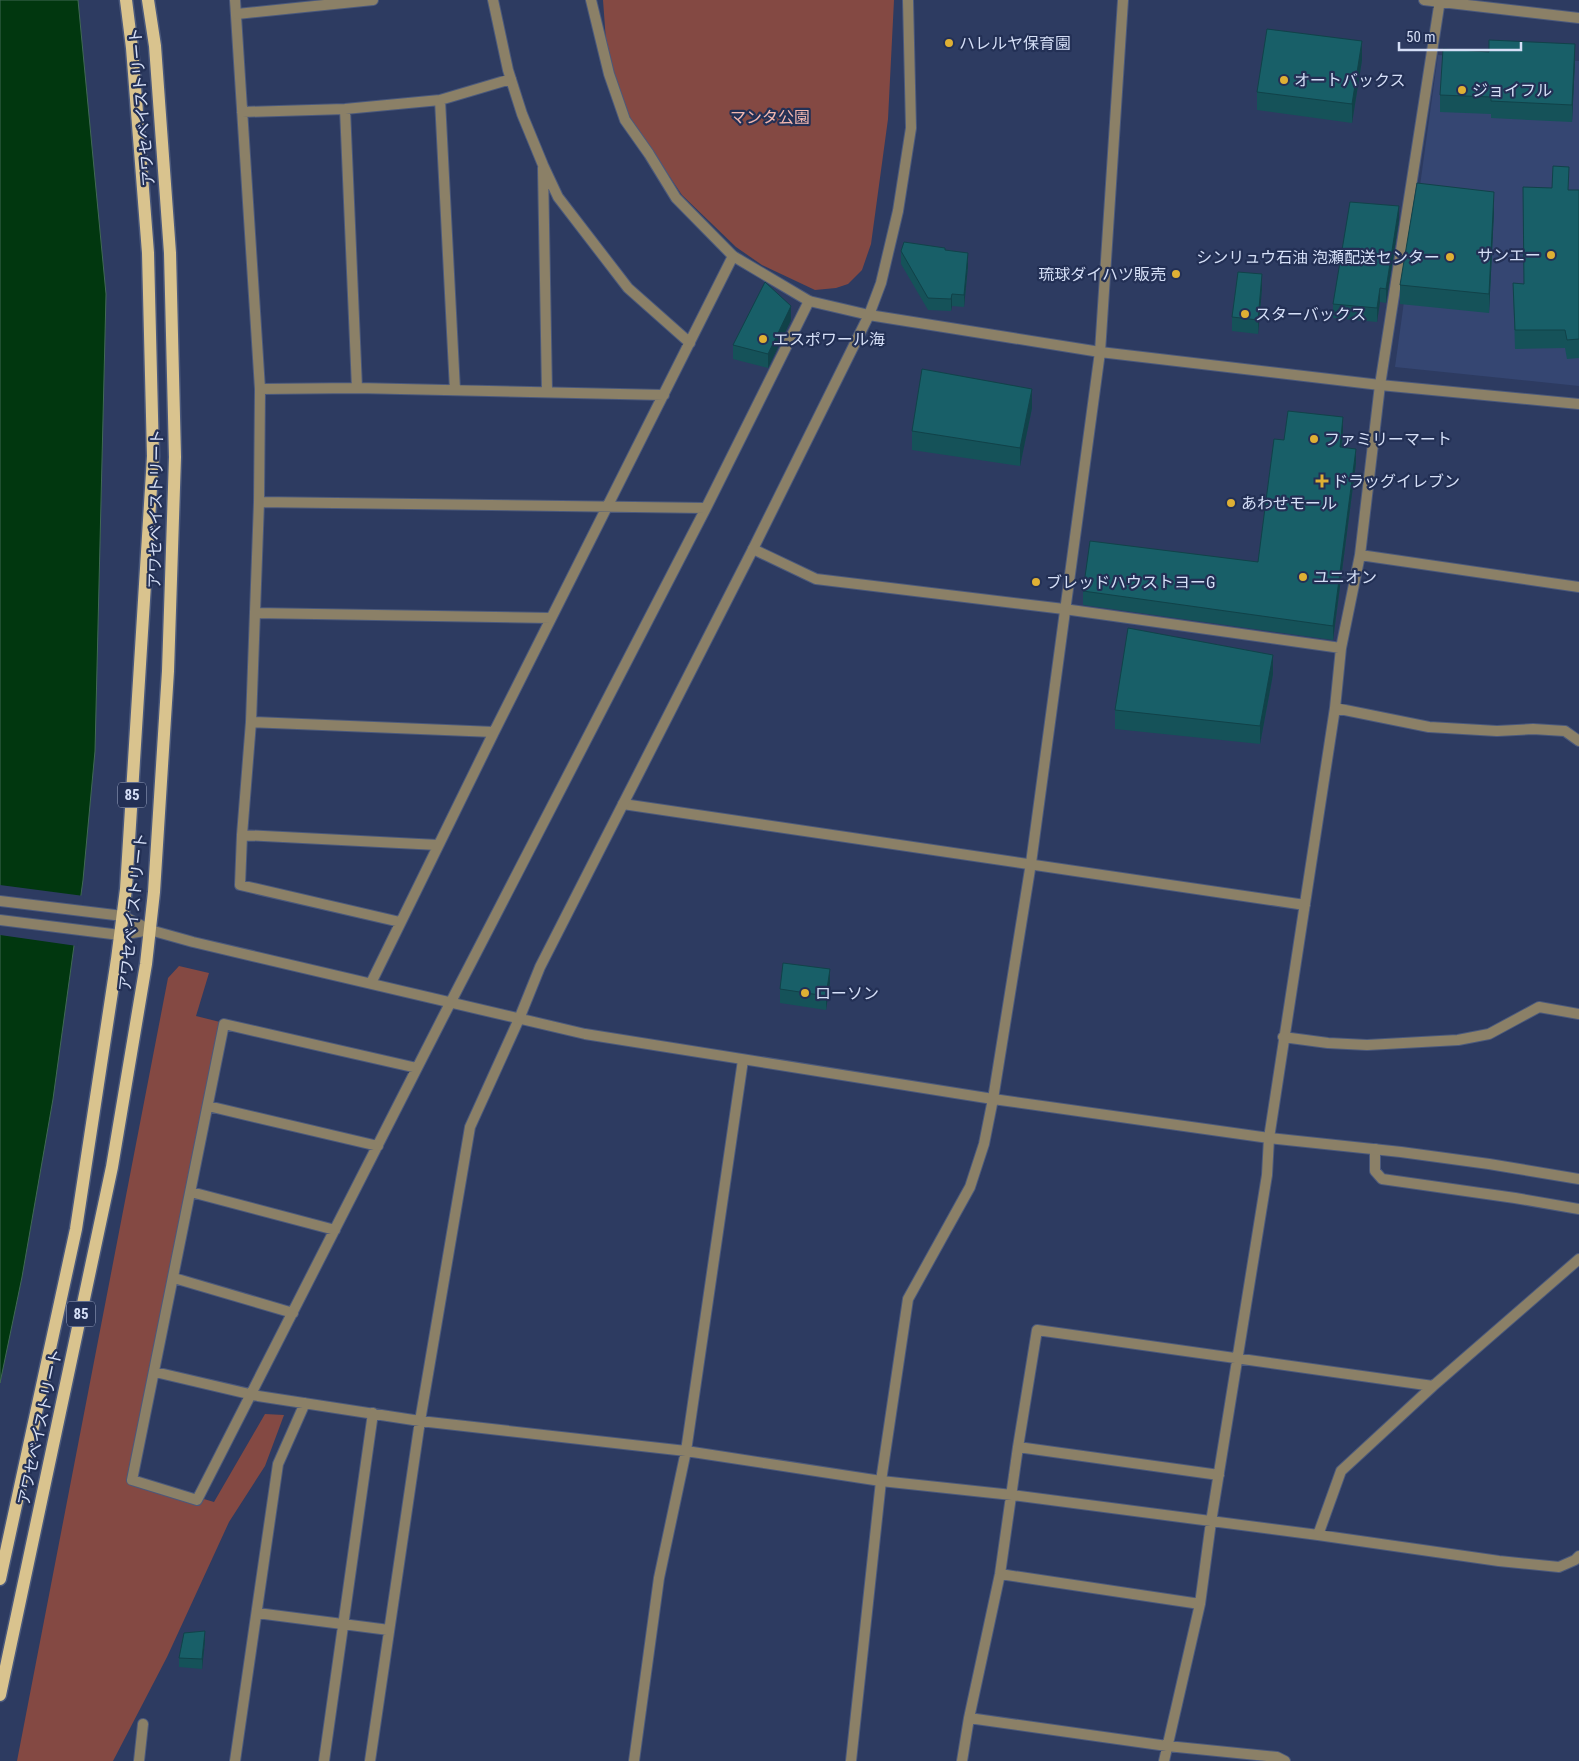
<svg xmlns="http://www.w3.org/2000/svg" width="1579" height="1761" viewBox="0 0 1579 1761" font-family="'Roboto Condensed','Noto Sans JP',sans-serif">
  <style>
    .built { fill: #354672 }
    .green { fill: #844943 }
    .water { fill: #01370f; stroke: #416955 }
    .pier { fill: #2d3b61 }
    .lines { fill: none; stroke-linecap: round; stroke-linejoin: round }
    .minor-casing { stroke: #4b597c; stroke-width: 12 }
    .tertiary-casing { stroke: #4b597c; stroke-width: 12 }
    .primary-casing { stroke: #4b597c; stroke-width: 15 }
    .minor { stroke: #8b8067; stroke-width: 10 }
    .tertiary { stroke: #8b8067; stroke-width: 10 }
    .primary { stroke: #d9c38e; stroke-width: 12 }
    .wall { fill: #155259 }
    .shaded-wall { fill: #114249 }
    .building { fill: #185f68; stroke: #114249 }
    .poi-dot { fill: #dfb034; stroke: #233055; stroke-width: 2 }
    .labels { text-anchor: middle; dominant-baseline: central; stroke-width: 4.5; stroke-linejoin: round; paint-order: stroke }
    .shield { fill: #233055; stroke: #a0aac6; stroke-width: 1 }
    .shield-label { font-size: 15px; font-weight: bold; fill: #d5dff7 }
    .poi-label { font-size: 16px; fill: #d5dff7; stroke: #233055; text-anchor: start }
    .street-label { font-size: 16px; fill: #d5dff7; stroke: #233055 }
    .park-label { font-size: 16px; fill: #f3b8b0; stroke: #233055 }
  </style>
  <rect width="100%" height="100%" fill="#2d3b61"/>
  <!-- built -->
  <path class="built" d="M 1438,55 L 1579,61 L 1579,386 L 1395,367 Z"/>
  <!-- green -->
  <path class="green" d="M 603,0 L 894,0 L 888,119 L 871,244 L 862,270 L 848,284 L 836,288 L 815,290 L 762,265 L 736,247 L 682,195 L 629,116 L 613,71 L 606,41 Z
    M 179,966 L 209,973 L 196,1016 L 224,1023 L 130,1477 L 214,1502 L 265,1414 L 284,1415 L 265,1466 L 229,1522 L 167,1657 L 113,1761 L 17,1761 L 168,978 Z"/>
  <!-- water -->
  <path class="water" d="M 0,0 L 78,0 L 106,294 L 95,751 L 83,880 L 53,1099 L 22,1277 L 0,1383 Z"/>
  <!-- pier -->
  <path class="pier" d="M 0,885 L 84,896 L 77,946 L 0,935 Z"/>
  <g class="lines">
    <!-- minor casing -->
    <g class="minor-casing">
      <path id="minor" d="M 235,0 L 260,389 L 259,502 L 251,722 L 242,835 L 240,885 L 400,922
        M 493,0 L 508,70 L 522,114 L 543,165 L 558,197 L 628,288 L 690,343
        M 1424,0 L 1579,18
        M 440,100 L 455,390
        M 345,109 L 357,388
        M 242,112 L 345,109 L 440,100 L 511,79
        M 543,168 L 547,392
        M 1100,352 L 1123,0
        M 260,389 L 357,388 L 664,395
        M 259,502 L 706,508
        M 753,549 L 816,579 L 1064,609 L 1341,648
        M 1360,555 L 1579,587
        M 255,613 L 551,618
        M 1335,708 L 1429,727 L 1497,731 L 1533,729 L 1565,731 L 1579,741
        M 251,722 L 494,732
        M 623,804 L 1305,905
        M 242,835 L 438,845
        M 371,983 L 494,732 L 733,256
        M 1283,1037 L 1328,1043 L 1367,1045 L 1458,1040 L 1489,1034 L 1539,1007 L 1579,1014
        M 417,1068 L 224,1024 L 132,1480 L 197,1500 C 279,1340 361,1180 442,1019 L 706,508 L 809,301
        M 208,1106 L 378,1146
        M 1375,1149 L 1375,1171 L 1382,1179 L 1515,1198 L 1579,1209
        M 191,1192 L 335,1230
        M 174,1278 L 293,1313
        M 155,1372 L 258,1396 L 420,1421 L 686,1451 L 881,1481 L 1012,1495 L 1318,1535 L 1499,1561 L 1559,1567 L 1575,1560 L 1579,1556
        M 1018,1447 L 1219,1475
        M 1318,1535 L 1341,1471 L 1433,1386 L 1579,1259
        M 1000,1574 L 1200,1604
        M 257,1613 L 389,1630
        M 969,1718 L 1167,1746 L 1277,1757 L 1285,1761
        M 139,1761 L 143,1724
        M 235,1761 L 278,1464 L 305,1403
        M 324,1761 L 373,1413
        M 370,1761 L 420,1421 L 470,1127 L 519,1019
        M 634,1761 L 659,1578 L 686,1451 L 743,1060
        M 962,1761 L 969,1718 L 1000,1574 L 1018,1447 L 1037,1330 L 1433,1386
        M 1164,1761 L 1200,1604 L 1211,1522 L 1267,1175 L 1269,1138 L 1335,708 L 1341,648 L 1360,555 L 1380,385 L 1440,0"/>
    </g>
    <!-- tertiary casing -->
    <g class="tertiary-casing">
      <path id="tertiary" d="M 591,0 L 609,74 L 625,120 L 649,154 L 676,198 L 733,256 L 809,301 L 869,315 L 1100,352 L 1380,385 L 1579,404
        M 237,14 L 373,0
        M 0,901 L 123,916 L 150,930 L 193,942 L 585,1034 L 993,1099 L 1269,1138 L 1401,1152 L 1489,1164 L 1579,1179
        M 0,920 L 120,935 L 150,930
        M 519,1019 L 540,967 L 753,549 L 869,315 L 881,283 L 898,211 L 911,128 L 908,0
        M 851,1761 L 881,1481 L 908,1299 L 970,1187 L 984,1144 L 993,1099 L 1031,863 L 1100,352"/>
    </g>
    <!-- primary casing -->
    <g class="primary-casing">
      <path id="primary" d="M 0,1579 L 76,1229 L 117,959 L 126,889 L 153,456 L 148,253 L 132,48 L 126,0
        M 0,1695 L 112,1167 L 146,964 L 154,892 L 168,671 L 175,457 L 170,253 L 155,46 L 148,0"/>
    </g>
    <!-- minor -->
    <use href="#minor" class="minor"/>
    <!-- tertiary -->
    <use href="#tertiary" class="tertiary"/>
    <!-- primary -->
    <use href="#primary" class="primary"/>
  </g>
  <!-- wall -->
  <path class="wall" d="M 1362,60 L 1352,123 L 1257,110 L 1257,92 Z
    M 1575,61 L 1572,122 L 1491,118 L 1491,114 L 1440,112 L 1440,95 Z
    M 1569,190 L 1579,190 L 1579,358 L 1567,359 L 1565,348 L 1515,349 L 1513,283 L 1524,284 Z
    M 1494,211 L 1489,313 L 1400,304 L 1400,285 Z
    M 1399,220 L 1386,303 L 1380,302 L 1377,322 L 1333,318 L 1333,304 Z
    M 945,250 L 968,266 L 964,307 L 952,306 L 951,311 L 928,310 L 901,264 L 901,251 Z
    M 1262,288 L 1258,334 L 1232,331 L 1232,317 Z
    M 791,320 L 768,368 L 733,359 L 733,345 Z
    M 1032,408 L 1020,466 L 912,450 L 912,431 Z
    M 1343,430 L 1342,447 L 1356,463 L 1333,640 L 1083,605 L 1083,591 L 1258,562 L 1284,440 Z
    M 1273,674 L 1260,744 L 1115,729 L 1115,710 Z
    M 830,983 L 826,1010 L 780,1003 L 780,989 Z
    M 205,1641 L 202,1669 L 179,1667 L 179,1658 Z"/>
  <!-- shaded-wall -->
  <path class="shaded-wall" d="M 1362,41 L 1362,60 L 1352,123 L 1352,104 Z
    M 1575,44 L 1575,61 L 1572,122 L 1572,105 Z
    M 1494,192 L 1494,211 L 1489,313 L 1489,294 Z
    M 1399,206 L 1399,220 L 1386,303 L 1386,289 Z
    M 968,253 L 968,266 L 964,307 L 964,295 Z
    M 1262,274 L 1262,288 L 1258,334 L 1258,320 Z
    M 1380,288 L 1380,302 L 1377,322 L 1377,308 Z
    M 952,294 L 952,306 L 951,311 L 951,299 Z
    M 791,306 L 791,320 L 768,368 L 768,354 Z
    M 1032,389 L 1032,408 L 1020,466 L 1020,448 Z
    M 1343,417 L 1343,430 L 1340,461 L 1340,447 Z
    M 1356,449 L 1356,463 L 1333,640 L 1333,626 Z
    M 1273,655 L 1273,674 L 1260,744 L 1260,726 Z
    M 830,969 L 830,983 L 826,1010 L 826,996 Z
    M 205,1631 L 205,1641 L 202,1669 L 202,1659 Z"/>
  <!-- building -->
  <path class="building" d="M 1267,29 L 1362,41 L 1352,104 L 1257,92 Z
    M 1489,40 L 1575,44 L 1572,105 L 1491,101 L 1491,97 L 1440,95 L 1443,49 L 1489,52 Z
    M 1553,166 L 1569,167 L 1568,190 L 1579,190 L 1579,339 L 1567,340 L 1565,330 L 1515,330 L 1513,283 L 1524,284 L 1523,187 L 1552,188 Z
    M 1417,183 L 1494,192 L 1489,294 L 1400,285 Z
    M 1350,202 L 1399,206 L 1386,289 L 1380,288 L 1377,308 L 1333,304 Z
    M 904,242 L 945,248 L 945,250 L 968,253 L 964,295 L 952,294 L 951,299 L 928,298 L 901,251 Z
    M 1238,272 L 1262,274 L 1258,320 L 1232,317 Z
    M 765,282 L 791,306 L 768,354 L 733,345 Z
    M 922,369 L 1032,389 L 1020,448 L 912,431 Z
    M 1288,411 L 1343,417 L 1340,447 L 1356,449 L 1333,626 L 1083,591 L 1090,541 L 1258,562 L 1274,439 L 1284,440 Z
    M 1128,628 L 1273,655 L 1260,726 L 1115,710 Z
    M 783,963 L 830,969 L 826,996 L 780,989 Z
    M 205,1631 L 202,1659 L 179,1658 L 184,1633 Z"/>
  <!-- markers -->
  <g class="poi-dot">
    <circle cx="949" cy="43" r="5"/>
    <circle cx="1284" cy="80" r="5"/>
    <circle cx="1462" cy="90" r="5"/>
    <circle cx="1551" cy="255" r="5"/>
    <circle cx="1450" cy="257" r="5"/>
    <circle cx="1176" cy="274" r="5"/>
    <circle cx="1245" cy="314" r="5"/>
    <circle cx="763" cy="339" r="5"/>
    <circle cx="1314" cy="439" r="5"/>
    <path d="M1319.5 473.5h5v5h5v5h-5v5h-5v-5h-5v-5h5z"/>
    <circle cx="1231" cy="503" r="5"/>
    <circle cx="1303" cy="577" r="5"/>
    <circle cx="1036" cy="582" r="5"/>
    <circle cx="805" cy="993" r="5"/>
  </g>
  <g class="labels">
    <!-- shield labels -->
    <g class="shield">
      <rect x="118" y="782.5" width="28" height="25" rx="4"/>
      <rect x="67" y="1301.5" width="28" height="25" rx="4"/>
    </g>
    <g class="shield-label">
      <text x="132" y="795">85</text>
      <text x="81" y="1314">85</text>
    </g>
    <!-- poi labels -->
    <g class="poi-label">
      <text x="959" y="43">ハレルヤ保育園</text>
      <text x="1294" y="80">オートバックス</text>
      <text x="1472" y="90">ジョイフル</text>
      <text x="1541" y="255" text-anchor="end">サンエー</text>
      <text x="1440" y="257" text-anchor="end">シンリュウ石油 泡瀬配送センター</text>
      <text x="1166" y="274" text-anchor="end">琉球ダイハツ販売</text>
      <text x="1255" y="314">スターバックス</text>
      <text x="773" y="339">エスポワール海</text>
      <text x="1324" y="439">ファミリーマート</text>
      <text x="1332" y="481">ドラッグイレブン</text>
      <text x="1241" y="503">あわせモール</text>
      <text x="1313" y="577">ユニオン</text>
      <text x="1046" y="582">ブレッドハウストヨーG</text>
      <text x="815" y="993">ローソン</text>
    </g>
    <!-- street labels -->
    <g class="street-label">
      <text transform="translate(142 107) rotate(-95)">アワセベイストリート</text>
      <text transform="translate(156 509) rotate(-89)">アワセベイストリート</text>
      <text transform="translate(133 912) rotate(-84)">アワセベイストリート</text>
      <text transform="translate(40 1427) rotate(-78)">アワセベイストリート</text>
    </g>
    <!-- park labels -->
    <g class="park-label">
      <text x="770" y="117">マンタ公園</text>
    </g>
  </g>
  <!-- scale -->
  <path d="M1399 42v8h122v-8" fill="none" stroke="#d5dff7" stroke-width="2.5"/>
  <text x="1406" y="42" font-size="15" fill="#d5dff7" stroke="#233055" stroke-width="4" paint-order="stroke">50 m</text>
</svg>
